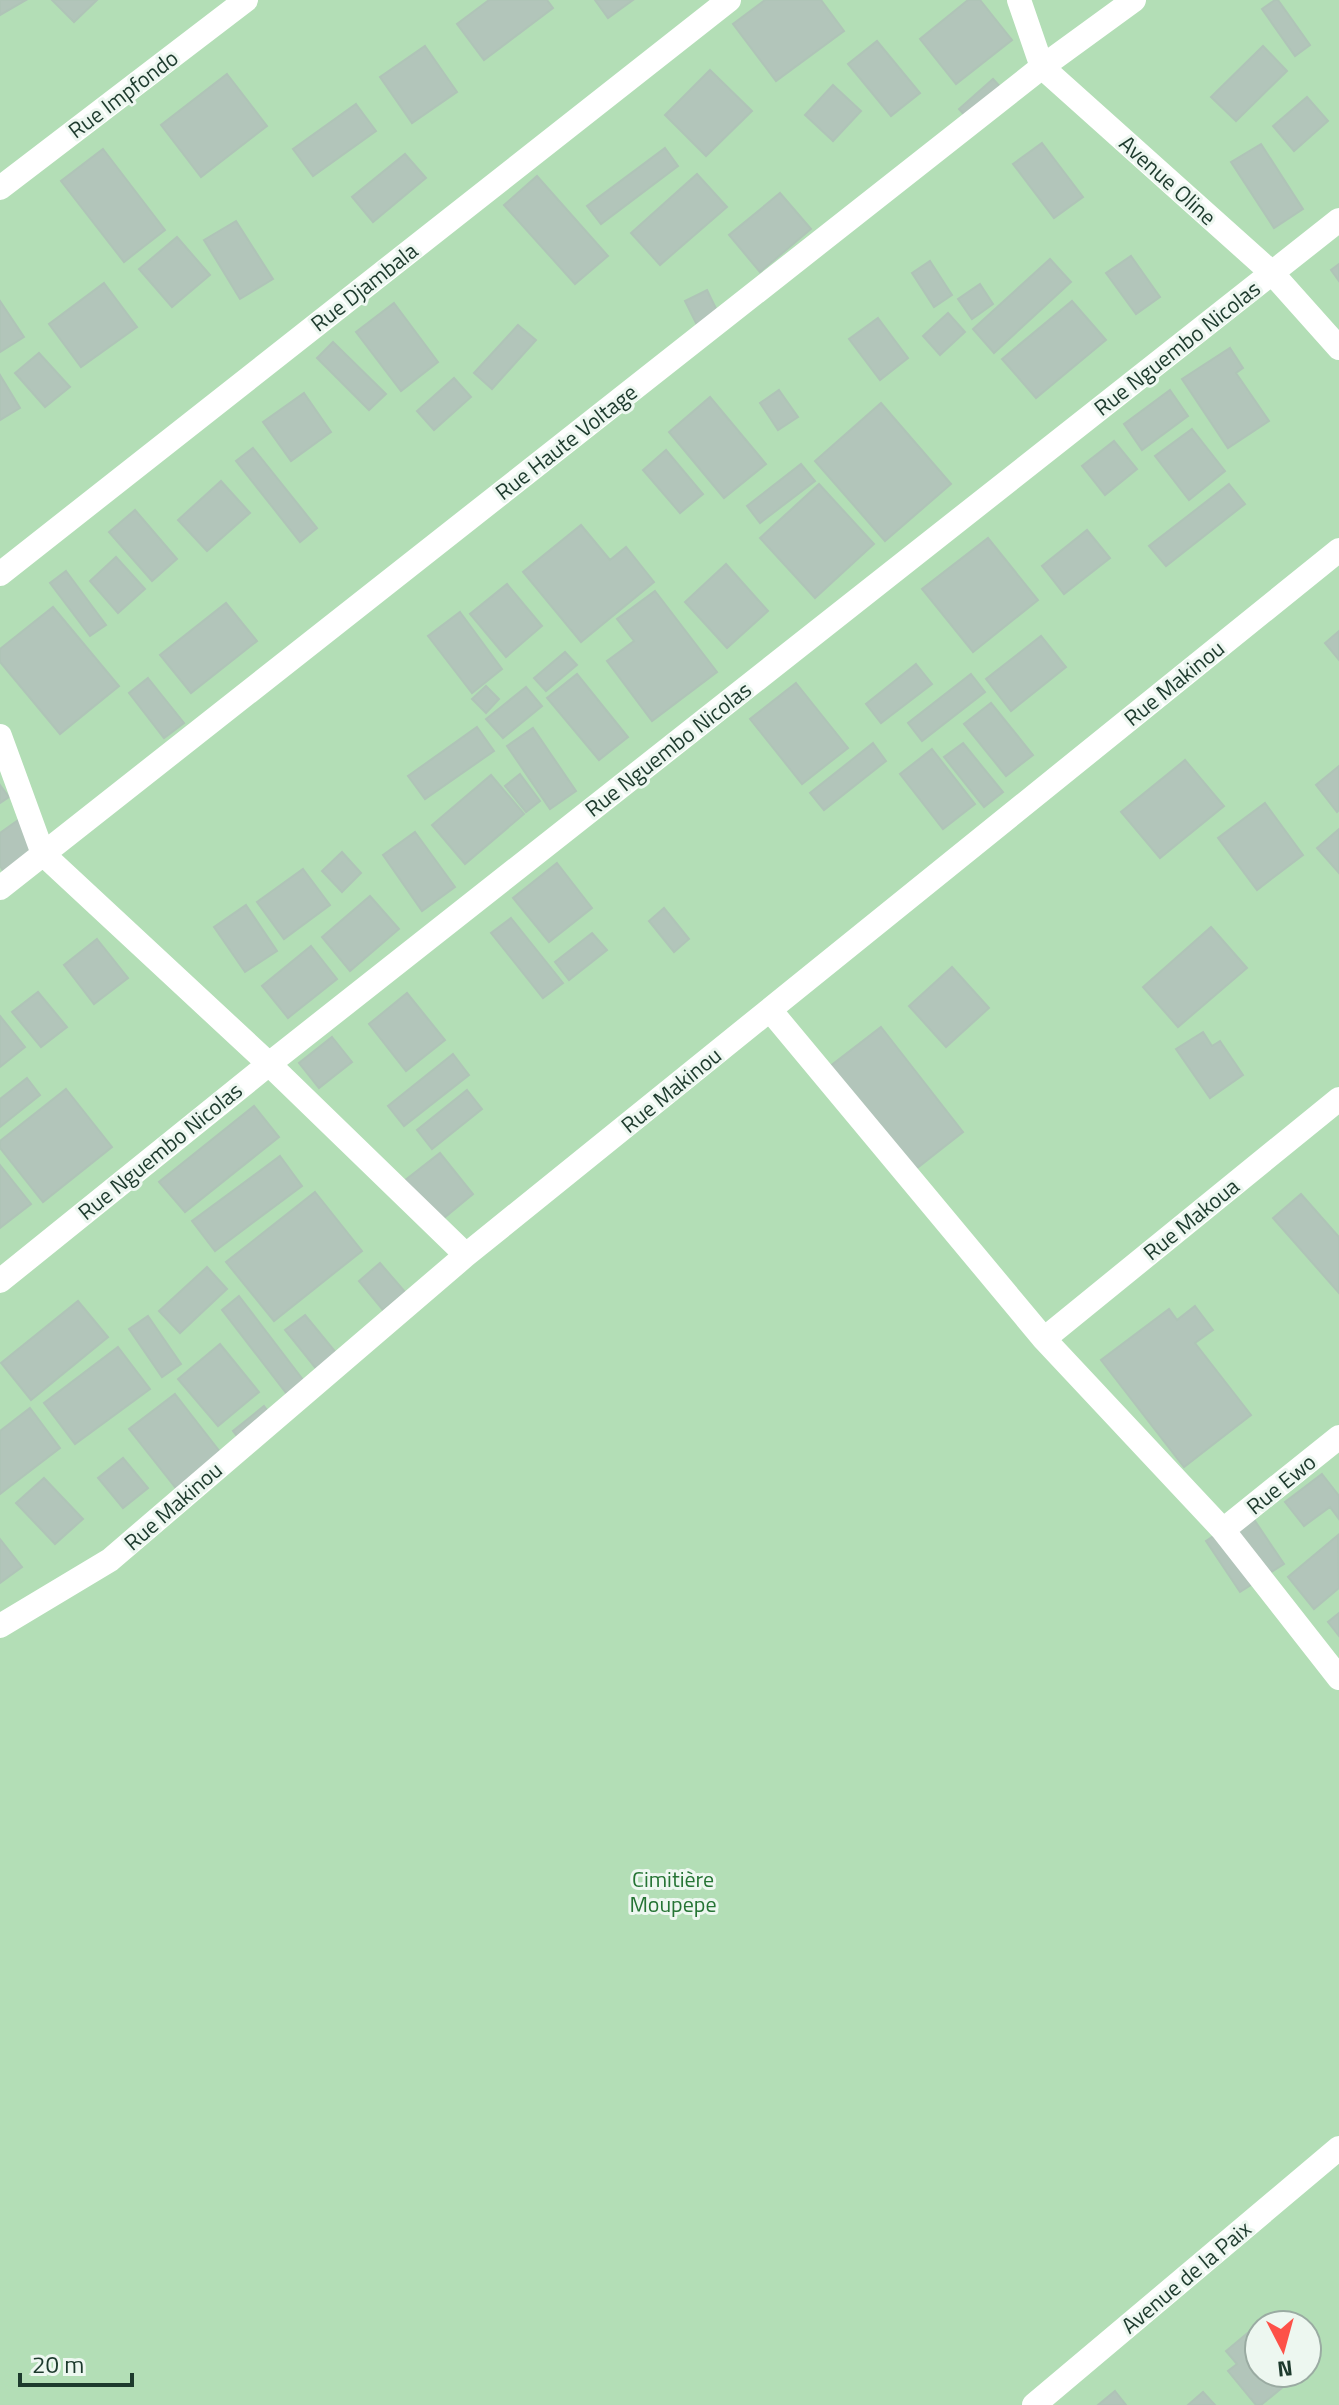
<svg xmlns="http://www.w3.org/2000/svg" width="1339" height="2405" viewBox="0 0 1339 2405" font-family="'Titillium Web',sans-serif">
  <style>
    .green { fill: #b3deb6; fill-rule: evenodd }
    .building { fill: #b2c5ba; stroke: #afc4b7; stroke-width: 2 }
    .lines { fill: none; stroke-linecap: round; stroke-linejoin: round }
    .minor { stroke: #fff; stroke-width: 24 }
    .labels { text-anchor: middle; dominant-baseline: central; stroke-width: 6; stroke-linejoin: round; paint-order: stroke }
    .street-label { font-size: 22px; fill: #1d3a2d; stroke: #edf7f0 }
    .park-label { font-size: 22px; fill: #257434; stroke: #edf7f0 }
  </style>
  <rect width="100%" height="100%" fill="#ddeae1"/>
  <!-- green -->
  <path class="green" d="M 0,0 L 1339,0 L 1339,2405 L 0,2405 ZM 1259,2325 L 1307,2325 L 1307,2373 L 1259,2373 Z"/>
  <!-- building -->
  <path class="building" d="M 0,0 L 26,0 L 0,15 Z
    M 52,0 L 97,0 L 74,22 Z
    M 489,0 L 547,0 L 553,8 L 484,60 L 457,24 Z
    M 595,0 L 633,0 L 608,18 Z
    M 765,0 L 821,0 L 844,31 L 776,81 L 733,24 Z
    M 968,0 L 980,0 L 1012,40 L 956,84 L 920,39 Z
    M 1275,0 L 1278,0 L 1310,45 L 1295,56 L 1262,9 Z
    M 877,41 L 920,93 L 891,116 L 848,64 Z
    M 425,46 L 457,92 L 412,123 L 380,77 Z
    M 1263,46 L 1287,71 L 1236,121 L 1211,97 Z
    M 710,70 L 752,111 L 706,156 L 665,115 Z
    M 227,74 L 267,126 L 201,177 L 161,125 Z
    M 993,79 L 1004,91 L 970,121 L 959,109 Z
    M 833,85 L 861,111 L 833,141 L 805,115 Z
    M 1307,97 L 1328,121 L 1294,151 L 1273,126 Z
    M 356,104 L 376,131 L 313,176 L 293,149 Z
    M 1042,143 L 1083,197 L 1054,218 L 1013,164 Z
    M 1261,144 L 1303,209 L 1274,228 L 1231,162 Z
    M 665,148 L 678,166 L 601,224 L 587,206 Z
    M 103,149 L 165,230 L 124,262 L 61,181 Z
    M 405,154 L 426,178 L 373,222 L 352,197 Z
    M 697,174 L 727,207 L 660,265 L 631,233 Z
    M 537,176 L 608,256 L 575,284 L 504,205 Z
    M 780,193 L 811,229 L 760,272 L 729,235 Z
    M 236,221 L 273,279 L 240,299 L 204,240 Z
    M 177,237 L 210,275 L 172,307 L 139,269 Z
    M 1131,256 L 1160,297 L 1136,314 L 1106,273 Z
    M 1050,259 L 1071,282 L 994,353 L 973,329 Z
    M 930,261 L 952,295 L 934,307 L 912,273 Z
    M 1339,264 L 1339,281 L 1331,270 Z
    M 104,283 L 137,327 L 81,367 L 49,324 Z
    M 980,284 L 993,304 L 972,319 L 958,299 Z
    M 707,290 L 722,321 L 700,331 L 685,301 Z
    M 0,301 L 24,337 L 0,352 Z
    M 1072,301 L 1106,340 L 1036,398 L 1002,359 Z
    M 394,303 L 438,362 L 401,391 L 356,332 Z
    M 948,313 L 965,332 L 940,355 L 923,336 Z
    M 878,318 L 908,358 L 880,380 L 849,339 Z
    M 518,325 L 536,340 L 492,389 L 474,373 Z
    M 333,342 L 386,394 L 369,410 L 317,358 Z
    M 1230,348 L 1243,368 L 1236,373 L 1269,421 L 1228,448 L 1182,379 Z
    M 39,353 L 70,387 L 45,407 L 15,373 Z
    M 0,375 L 20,408 L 0,420 Z
    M 454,378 L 471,397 L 434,430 L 417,411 Z
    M 779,390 L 798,417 L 778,430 L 760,403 Z
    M 1170,390 L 1188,416 L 1142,450 L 1124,424 Z
    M 304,393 L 331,432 L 291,461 L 263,422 Z
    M 710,397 L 766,464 L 724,498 L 669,432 Z
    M 881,403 L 951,484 L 885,541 L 815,461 Z
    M 1192,429 L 1225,471 L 1189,500 L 1155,456 Z
    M 1114,441 L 1137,469 L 1105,495 L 1082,466 Z
    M 253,448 L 317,528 L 300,542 L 236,461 Z
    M 666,450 L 703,494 L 680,513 L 643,470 Z
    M 801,464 L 815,481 L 760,523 L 747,506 Z
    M 221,481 L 250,513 L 207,551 L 178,520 Z
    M 819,484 L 874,544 L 815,598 L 760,538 Z
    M 1229,484 L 1245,504 L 1166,566 L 1149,546 Z
    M 135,510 L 177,559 L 152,581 L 109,532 Z
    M 581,525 L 610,560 L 626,547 L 654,582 L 581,642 L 523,572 Z
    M 1087,530 L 1110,558 L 1064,594 L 1042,566 Z
    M 988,538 L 1038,600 L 973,652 L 922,589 Z
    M 116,557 L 145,589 L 118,613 L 90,581 Z
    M 726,564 L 768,611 L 727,648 L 685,602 Z
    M 66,571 L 106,625 L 90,636 L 50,583 Z
    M 507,584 L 542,626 L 506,657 L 470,614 Z
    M 655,591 L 717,672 L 652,721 L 607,661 L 634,641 L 617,619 Z
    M 226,603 L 257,641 L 191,693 L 160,655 Z
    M 53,607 L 119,686 L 60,734 L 0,662 L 0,649 Z
    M 460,612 L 502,669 L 472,693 L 428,636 Z
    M 1339,631 L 1339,660 L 1325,643 Z
    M 1041,636 L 1066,667 L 1011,711 L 986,679 Z
    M 565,652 L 577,665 L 546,691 L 534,678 Z
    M 916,664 L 932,684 L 881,723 L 866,704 Z
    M 577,674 L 628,737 L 599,760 L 547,698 Z
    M 971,674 L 985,692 L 922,741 L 908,723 Z
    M 148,678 L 184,723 L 164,738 L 129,693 Z
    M 796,683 L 848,748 L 802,784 L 750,719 Z
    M 486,686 L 499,699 L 486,713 L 472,699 Z
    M 526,687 L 542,706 L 503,738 L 486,719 Z
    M 991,703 L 1033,755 L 1006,776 L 964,724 Z
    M 477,727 L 494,751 L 425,799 L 408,776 Z
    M 533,728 L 576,791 L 550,809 L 507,746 Z
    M 873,743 L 886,761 L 824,810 L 810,793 Z
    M 963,743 L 1003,792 L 984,807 L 944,757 Z
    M 932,749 L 975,804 L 943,829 L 900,774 Z
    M 1185,760 L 1224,806 L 1160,858 L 1121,812 Z
    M 1339,766 L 1339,810 L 1337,812 L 1316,785 Z
    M 520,774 L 540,801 L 526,812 L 505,786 Z
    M 491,775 L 524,814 L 465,864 L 432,825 Z
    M 0,785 L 9,797 L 0,803 Z
    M 1265,803 L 1303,855 L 1257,890 L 1218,838 Z
    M 24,816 L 43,844 L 4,872 L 0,866 L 0,833 Z
    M 1339,829 L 1339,873 L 1317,848 Z
    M 415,832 L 455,887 L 422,911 L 383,855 Z
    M 342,852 L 361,873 L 342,892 L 322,871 Z
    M 557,863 L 592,908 L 549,942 L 513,898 Z
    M 303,869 L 330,905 L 284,939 L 257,902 Z
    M 370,896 L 399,929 L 350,971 L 322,937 Z
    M 246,905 L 277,951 L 245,972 L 214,927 Z
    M 664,908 L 689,939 L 674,952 L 649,921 Z
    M 511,918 L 563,983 L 543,998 L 491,933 Z
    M 1211,927 L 1247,968 L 1178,1027 L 1143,987 Z
    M 592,933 L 607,950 L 569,980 L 555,962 Z
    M 97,939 L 128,978 L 94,1004 L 64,965 Z
    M 311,946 L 337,979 L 288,1018 L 262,986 Z
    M 952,967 L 989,1008 L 946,1047 L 909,1006 Z
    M 38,992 L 67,1027 L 41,1047 L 12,1012 Z
    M 407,993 L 445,1040 L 406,1071 L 369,1024 Z
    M 0,1016 L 25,1047 L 0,1067 Z
    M 881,1027 L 963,1132 L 912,1172 L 829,1067 Z
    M 1203,1032 L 1212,1046 L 1220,1041 L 1243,1075 L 1210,1098 L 1176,1049 Z
    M 332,1037 L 352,1062 L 319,1088 L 299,1063 Z
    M 453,1054 L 469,1075 L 404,1126 L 388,1106 Z
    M 27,1078 L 40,1095 L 0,1127 L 0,1099 Z
    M 66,1089 L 112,1147 L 43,1202 L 0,1148 L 0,1141 Z
    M 467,1090 L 482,1109 L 432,1149 L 417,1130 Z
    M 254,1106 L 279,1137 L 185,1212 L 159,1182 Z
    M 440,1153 L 473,1194 L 433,1227 L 399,1185 Z
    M 280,1156 L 302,1186 L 215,1251 L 192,1221 Z
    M 0,1165 L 31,1204 L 0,1228 Z
    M 315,1192 L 362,1251 L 274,1321 L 226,1262 Z
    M 1301,1194 L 1339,1237 L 1339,1293 L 1273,1218 Z
    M 380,1263 L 405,1292 L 383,1310 L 359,1281 Z
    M 207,1267 L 227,1289 L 180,1333 L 159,1311 Z
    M 239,1296 L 307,1385 L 290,1398 L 222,1310 Z
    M 78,1301 L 108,1337 L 31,1400 L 1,1363 Z
    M 1195,1306 L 1213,1330 L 1195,1343 L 1251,1415 L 1184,1467 L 1101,1360 L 1169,1309 L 1177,1320 Z
    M 305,1315 L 338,1355 L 318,1371 L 285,1330 Z
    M 148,1316 L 181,1364 L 162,1377 L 129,1329 Z
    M 220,1344 L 259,1392 L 218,1426 L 178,1379 Z
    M 118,1347 L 150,1389 L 75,1444 L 44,1403 Z
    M 175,1394 L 224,1457 L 179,1492 L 129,1429 Z
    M 264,1406 L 274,1419 L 243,1444 L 233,1431 Z
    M 30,1408 L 60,1448 L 0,1494 L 0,1431 Z
    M 123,1458 L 148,1488 L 123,1508 L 98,1478 Z
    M 1322,1474 L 1339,1496 L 1339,1519 L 1330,1507 L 1304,1526 L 1285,1502 Z
    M 44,1478 L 83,1519 L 55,1544 L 16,1503 Z
    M 1249,1512 L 1284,1564 L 1240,1592 L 1206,1541 Z
    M 1338,1535 L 1339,1588 L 1314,1609 L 1288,1577 Z
    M 0,1539 L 22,1567 L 0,1583 Z
    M 1339,1613 L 1339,1636 L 1328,1622 Z
    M 1262,2321 L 1265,2325 L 1259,2325 L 1259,2373 L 1300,2373 L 1261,2405 L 1256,2405 L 1228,2371 L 1237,2364 L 1226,2351 Z
    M 1115,2391 L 1126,2405 L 1098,2405 Z
    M 1203,2392 L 1215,2405 L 1188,2405 Z"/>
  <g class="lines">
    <!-- minor -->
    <path class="minor" d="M 1019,0 L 1042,67 L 1272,273 L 1339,348
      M 0,188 L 246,0
      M 0,574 L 729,0
      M 0,736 L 43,854 L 269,1064 L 466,1255
      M 0,888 L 1042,67 L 1134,0
      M 770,1010 L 1044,1339 L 1223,1530 L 1339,1678
      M 0,1281 L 269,1064 L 1339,220
      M 1044,1339 L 1339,1099
      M 1223,1530 L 1339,1437
      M 0,1626 L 110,1560 L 466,1255 L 1339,550
      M 1034,2405 L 1339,2148"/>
  </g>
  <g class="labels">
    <!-- street labels -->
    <g class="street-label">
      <text transform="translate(123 94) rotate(-37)">Rue Impfondo</text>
      <text transform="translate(1168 180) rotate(42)">Avenue Oline</text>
      <text transform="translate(364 287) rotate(-38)">Rue Djambala</text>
      <text transform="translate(1177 348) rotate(-38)">Rue Nguembo Nicolas</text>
      <text transform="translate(566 442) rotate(-38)">Rue Haute Voltage</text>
      <text transform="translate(1174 683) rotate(-39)">Rue Makinou</text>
      <text transform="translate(668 749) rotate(-38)">Rue Nguembo Nicolas</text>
      <text transform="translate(671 1090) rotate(-39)">Rue Makinou</text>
      <text transform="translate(160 1151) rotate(-39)">Rue Nguembo Nicolas</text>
      <text transform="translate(1191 1219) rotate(-39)">Rue Makoua</text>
      <text transform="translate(1281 1484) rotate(-39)">Rue Ewo</text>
      <text transform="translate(173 1506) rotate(-41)">Rue Makinou</text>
      <text transform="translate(1186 2277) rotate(-40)">Avenue de la Paix</text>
    </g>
    <!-- park labels -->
    <g class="park-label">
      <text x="673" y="1879">Cimitière<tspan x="673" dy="25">Moupepe</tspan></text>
    </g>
  </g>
  <!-- north arrow -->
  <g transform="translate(1283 2349) rotate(174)"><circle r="38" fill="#edf7f0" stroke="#9aaba2" stroke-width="2"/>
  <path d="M0-6L14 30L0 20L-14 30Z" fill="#fd5148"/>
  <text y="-12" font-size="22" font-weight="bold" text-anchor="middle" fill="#1d3a2d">N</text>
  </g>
  <!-- scale -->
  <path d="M20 2373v12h112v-12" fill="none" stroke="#1d3a2d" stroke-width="4"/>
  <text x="32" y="2373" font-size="24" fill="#1d3a2d" stroke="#edf7f0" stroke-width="6" paint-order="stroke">20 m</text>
</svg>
